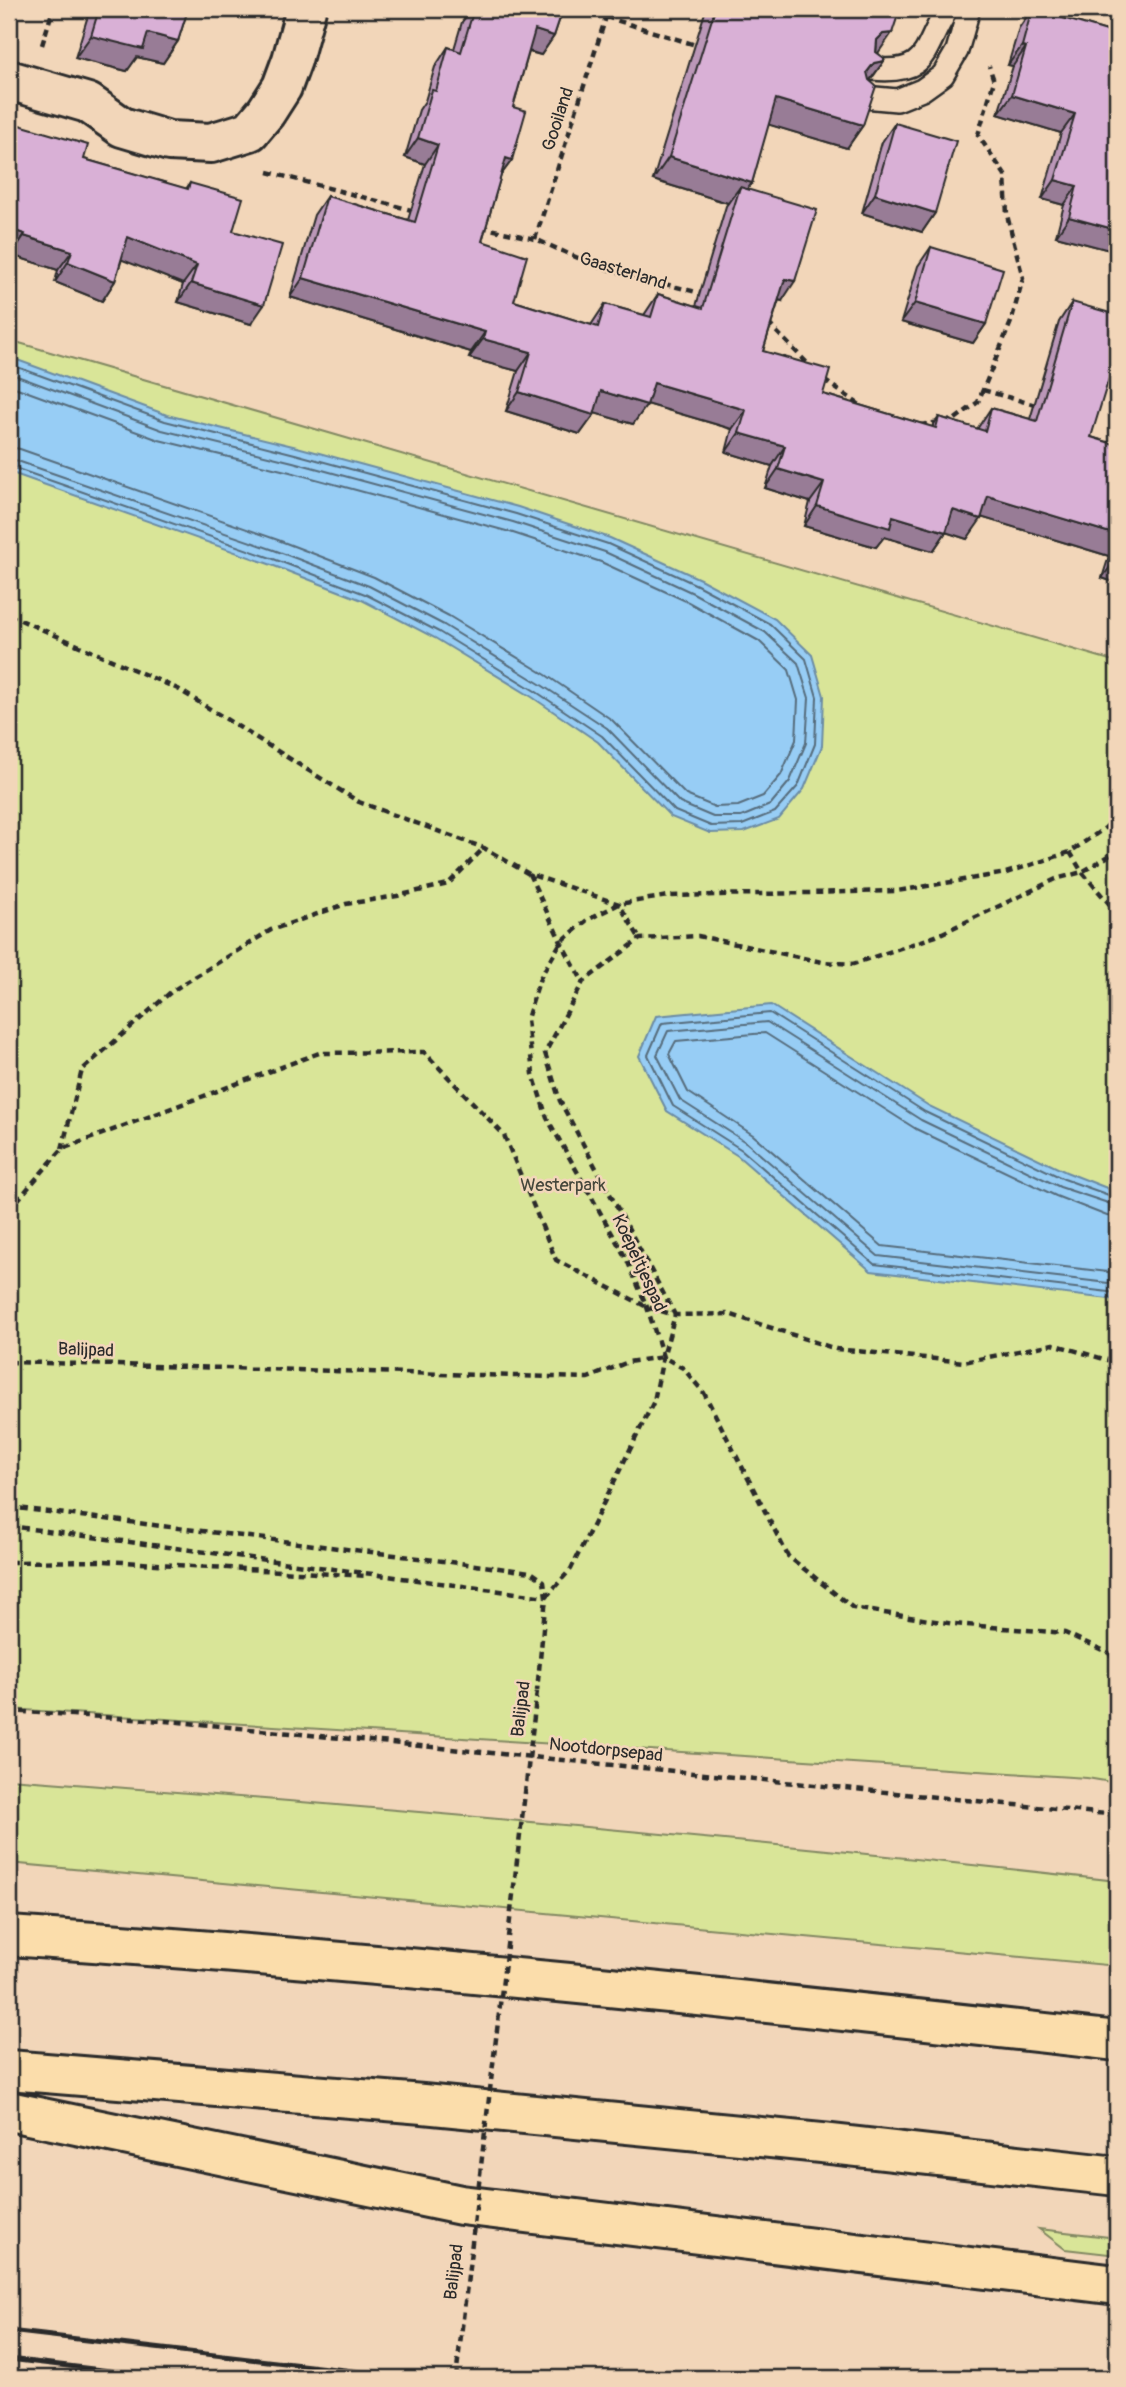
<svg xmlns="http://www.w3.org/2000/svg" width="1126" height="2387" viewBox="0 0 1126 2387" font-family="Pangolin,sans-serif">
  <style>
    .green { fill: #d9e598; stroke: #828862; stroke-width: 2 }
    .water { fill: #97cdf5; stroke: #6c8ca4; stroke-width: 2 }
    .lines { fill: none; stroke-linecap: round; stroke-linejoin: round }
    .shore { stroke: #566c7c; stroke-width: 2 }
    .lane-casing { stroke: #2b2b2b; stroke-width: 26 }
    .street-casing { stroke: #2b2b2b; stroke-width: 44 }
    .highway-casing { stroke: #2b2b2b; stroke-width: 44 }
    .path { stroke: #2b2b2b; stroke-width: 4.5; stroke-dasharray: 7 5; stroke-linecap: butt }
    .lane { stroke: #f2d6b9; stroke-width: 21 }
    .street { stroke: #f2d6b9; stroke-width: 38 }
    .highway { stroke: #fbddab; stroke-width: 38 }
    .rail { stroke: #2b2b2b; stroke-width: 5 }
    .path-bridge { stroke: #2b2b2b; stroke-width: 4.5; stroke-dasharray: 7 5; stroke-linecap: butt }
    .wall { fill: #bb97b8; stroke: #2b2b2b; stroke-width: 2 }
    .shaded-wall { fill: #987b96; stroke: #2b2b2b; stroke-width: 2 }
    .building { fill: #d9b0d6; stroke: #2b2b2b; stroke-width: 2 }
    .labels { text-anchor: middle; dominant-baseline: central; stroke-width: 5; stroke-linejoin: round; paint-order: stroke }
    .street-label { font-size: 18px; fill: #2b2b2b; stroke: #f2d6b9 }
    .park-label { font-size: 18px; fill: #45473b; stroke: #f2d6b9 }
  </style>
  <rect width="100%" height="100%" fill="#f2d6b9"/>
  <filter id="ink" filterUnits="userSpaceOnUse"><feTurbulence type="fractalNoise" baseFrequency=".0143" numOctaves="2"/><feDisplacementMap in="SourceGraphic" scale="14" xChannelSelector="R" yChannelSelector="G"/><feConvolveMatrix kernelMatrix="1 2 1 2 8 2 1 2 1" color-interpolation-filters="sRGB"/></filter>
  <g filter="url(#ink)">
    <!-- green -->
    <path class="green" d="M 9,340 L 1117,662 L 1117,1783 L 1087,1778 L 9,1709 Z
      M 9,1779 C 379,1807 749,1839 1117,1881 L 1117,1966 L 9,1863 Z
      M 1039,2229 L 1117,2238 L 1117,2255 L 1065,2249 Z"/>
    <!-- water -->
    <path class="water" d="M 9,357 L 167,415 L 297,447 L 518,507 L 610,538 L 700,579 L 775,619 L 812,655 L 824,696 L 822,746 L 804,789 L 779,819 L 744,832 L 710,833 L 671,817 L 598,742 L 532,697 L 435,638 L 362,600 L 269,564 L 9,472 Z
      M 771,1005 L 929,1106 L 1066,1172 L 1117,1192 L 1117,1300 L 871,1271 L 738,1156 L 667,1111 L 639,1056 L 656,1016 Z"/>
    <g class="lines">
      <!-- shore -->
      <path class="shore" d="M 9,364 L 165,421 L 295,454 L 516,514 L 608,544 L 697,585 L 770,624 L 806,659 L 817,697 L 815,744 L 798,786 L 775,812 L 742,825 L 711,826 L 675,811 L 602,736 L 535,691 L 439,632 L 365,594 L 271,558 L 9,466
        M 9,373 L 162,430 L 293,462 L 513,522 L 605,552 L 693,593 L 765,632 L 798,663 L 809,698 L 806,743 L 790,781 L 770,805 L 741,817 L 713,817 L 680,803 L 607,728 L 540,684 L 444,625 L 369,586 L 274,550 L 9,458
        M 9,385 L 159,440 L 290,472 L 510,532 L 601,562 L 688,602 L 759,641 L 789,670 L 798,700 L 796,740 L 781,775 L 763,796 L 738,806 L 715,807 L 686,795 L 612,720 L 546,675 L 449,616 L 374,577 L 278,540 L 20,449 L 9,447
        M 1117,1198 L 1064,1179 L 925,1112 L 770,1013 L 662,1023 L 648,1055 L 673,1106 L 742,1150 L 874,1264 L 1117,1293
        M 1117,1206 L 1060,1187 L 921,1120 L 767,1022 L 668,1031 L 657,1055 L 680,1100 L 747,1143 L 878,1256 L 1117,1284
        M 1117,1217 L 1107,1216 L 1056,1196 L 916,1129 L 765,1033 L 676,1041 L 669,1054 L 688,1092 L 753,1135 L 882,1246 L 1117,1273"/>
      <!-- lane casing -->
      <g class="lane-casing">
        <path id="lane" d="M 872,69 C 932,75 922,47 948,9
          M 864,97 L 897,100 L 922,90 L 943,75 L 957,51 L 969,9"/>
      </g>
      <!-- street casing -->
      <g class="street-casing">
        <path id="street" d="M 9,80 L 88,103 L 122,127 L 169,141 L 211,143 L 250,131 L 266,112 L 282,87 L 292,60 L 306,9"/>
      </g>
      <!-- highway casing -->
      <g class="highway-casing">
        <path id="highway" d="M 9,1936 C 379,1961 749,2000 1117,2041
          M 9,2070 L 423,2104 L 831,2144 L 1117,2176
          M 9,2111 L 461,2205 L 1117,2285"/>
      </g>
      <!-- path -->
      <path class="path" d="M 606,17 L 699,46
        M 42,45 L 53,9
        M 268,172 L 415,211
        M 481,227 L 535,239 L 596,266 L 704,294
        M 535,239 L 606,17 L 613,9
        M 768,323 L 813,369
        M 824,380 L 863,407
        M 983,390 L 1039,406
        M 920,425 L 954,420 L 978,402 L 1011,322 L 1023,278 L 1007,215 L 1005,175 L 978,135 L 994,81 L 989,66
        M 9,615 L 178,689 L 359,802 L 484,848 L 529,874 L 619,904 L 640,939
        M 1117,816 L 1105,828 L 1070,852 L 1006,873 L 897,891 L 668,896 L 619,904 L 587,920 L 561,942 L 540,978 L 527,1019 L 533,1074 L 547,1118 L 627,1260 L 647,1307 L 663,1357 L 683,1368 L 704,1393 L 788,1556 L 853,1608 L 954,1624 L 1065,1633 L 1109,1653 L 1117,1662
        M 1070,852 L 1082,872 L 1117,913
        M 529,874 L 561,942 L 583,982
        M 62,1149 L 82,1070 L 172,991 L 271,930 L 346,904 L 397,896 L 448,884 L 484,848
        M 9,1210 L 62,1149 L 319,1053 L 424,1052 L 504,1135 L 556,1260 L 647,1307 L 675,1315 L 729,1314 L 836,1349 L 964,1362 L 1053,1344 L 1107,1360 L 1117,1358
        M 9,1362 L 588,1378 L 628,1362 L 663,1357
        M 9,1507 L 531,1572 L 544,1581 L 546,1597 L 537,1691
        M 9,1526 L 546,1597
        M 9,1562 L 105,1561 L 368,1576
        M 546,1597 L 571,1569 L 654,1401 L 663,1357 L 675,1315 L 560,1101 L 545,1053 L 583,982 L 640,939 L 698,936 L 822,962 L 853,964 L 936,936 L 1056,879 L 1082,872 L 1117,851
        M 9,1711 L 179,1722 L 1117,1815"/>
      <!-- lane -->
      <use href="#lane" class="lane"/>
      <!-- street -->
      <use href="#street" class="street"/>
      <!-- highway -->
      <use href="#highway" class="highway"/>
      <!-- rail -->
      <path class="rail" d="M 9,2331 L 413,2378
        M 9,2359 L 169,2378"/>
      <!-- path-bridge -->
      <path class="path-bridge" d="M 456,2378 L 537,1691"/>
    </g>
    <!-- wall -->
    <path class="wall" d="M 90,9 L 188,9 L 178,41 L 163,63 L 137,57 L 127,71 L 75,58 Z
      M 472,9 L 565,9 L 561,15 L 554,36 L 541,55 L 529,52 L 513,107 L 512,160 L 501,175 L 482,241 L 514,301 L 591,325 L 605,304 L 644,315 L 658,294 L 696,306 L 726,206 L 728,203 L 653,180 L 706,9 L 900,9 L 878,53 L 884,61 L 870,81 L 863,125 L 847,148 L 768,124 L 752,183 L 747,189 L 782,301 L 779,300 L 763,351 L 823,394 L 932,427 L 939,417 L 977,429 L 991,408 L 1030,419 L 1059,322 L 1072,302 L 1091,437 L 1117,445 L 1117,583 L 1102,578 L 1109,556 L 981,517 L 967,539 L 946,532 L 933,551 L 884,537 L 876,547 L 804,526 L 810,502 L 765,488 L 772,466 L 726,452 L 732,429 L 647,404 L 633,424 L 595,413 L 580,434 L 506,411 L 518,371 L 469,358 L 471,352 L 290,297 L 314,215 L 327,196 L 408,220 L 425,164 L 405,157 L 419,110 L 425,101 L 435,67 L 448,47 L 454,49 L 462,22 Z
      M 1032,9 L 1117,34 L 1117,252 L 1056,236 L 1064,205 L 1042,199 L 1061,133 L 998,114 L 1013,66 L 1008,65 L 1019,28 Z
      M 895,123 L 935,213 L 922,232 L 862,213 L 882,142 Z
      M 84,159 L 186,189 L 190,183 L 233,231 L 251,324 L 178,302 L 183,284 L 122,259 L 115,281 L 102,301 L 55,282 L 58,270 L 11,255 L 11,253 L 9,252 Z
      M 931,247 L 986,324 L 973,343 L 901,322 L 918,266 Z"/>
    <!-- shaded-wall -->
    <path class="shaded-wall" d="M 535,30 L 554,36 L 541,55 L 522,49 Z
      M 148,33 L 178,41 L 163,63 L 137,57 L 127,71 L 75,58 L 91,36 Z
      M 892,33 L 876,56 L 877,40 L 883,34 Z
      M 1022,46 L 1026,47 L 1013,66 L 1008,65 Z
      M 884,61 L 867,84 L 858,85 L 874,63 Z
      M 1012,95 L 1075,114 L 1061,133 L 998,114 Z
      M 776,99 L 863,125 L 847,148 L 760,122 Z
      M 418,138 L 438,145 L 425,164 L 405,157 Z
      M 669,157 L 752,183 L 735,205 L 740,187 L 728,203 L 653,180 Z
      M 506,158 L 512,160 L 498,179 Z
      M 1055,180 L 1077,186 L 1064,205 L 1042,199 Z
      M 875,194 L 935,213 L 922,232 L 862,213 Z
      M 1069,217 L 1117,230 L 1117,252 L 1056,236 Z
      M 9,229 L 25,234 L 11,253 L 9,252 Z
      M 24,236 L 72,251 L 58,270 L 11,255 Z
      M 128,237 L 197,265 L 183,284 L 115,257 Z
      M 68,262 L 115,281 L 102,301 L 55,282 Z
      M 303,278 L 485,332 L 471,352 L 290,297 Z
      M 785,279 L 795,281 L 782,301 L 772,298 Z
      M 191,283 L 264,305 L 251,324 L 178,302 Z
      M 915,303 L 986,324 L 973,343 L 901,322 Z
      M 483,339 L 531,352 L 518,371 L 469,358 Z
      M 654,383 L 746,410 L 732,429 L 640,402 Z
      M 601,391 L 647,405 L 633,424 L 587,411 Z
      M 519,392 L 594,415 L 580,434 L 506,411 Z
      M 739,433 L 785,446 L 772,466 L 726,452 Z
      M 778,469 L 824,483 L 810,502 L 765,488 Z
      M 988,496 L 1117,535 L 1117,544 L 1109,556 L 974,515 Z
      M 817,506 L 893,516 L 946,532 L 933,551 L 884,537 L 876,547 L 804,526 Z
      M 953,510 L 981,519 L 967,539 L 939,530 Z
      M 1116,559 L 1117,559 L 1117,583 L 1102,578 Z"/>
    <!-- building -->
    <path class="building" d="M 99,9 L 188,9 L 178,41 L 148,33 L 143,49 L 91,36 Z
      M 474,9 L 495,9 L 506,12 L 507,9 L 563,9 L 554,36 L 535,30 L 513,107 L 526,111 L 512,160 L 506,158 L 482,241 L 527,256 L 514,301 L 598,327 L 605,304 L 651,317 L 658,294 L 703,308 L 740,187 L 817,210 L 795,281 L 785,279 L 763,351 L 830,370 L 823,394 L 936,428 L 939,417 L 985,431 L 991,408 L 1037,421 L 1072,302 L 1117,315 L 1117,352 L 1091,437 L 1117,445 L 1117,535 L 988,496 L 981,519 L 953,510 L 946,532 L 893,516 L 890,528 L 817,506 L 824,483 L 778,469 L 785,446 L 739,433 L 746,410 L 654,383 L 647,405 L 601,391 L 594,415 L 519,392 L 531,352 L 483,339 L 485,332 L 303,278 L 327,196 L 415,222 L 438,145 L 418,138 L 432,90 L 436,91 L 448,47 L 461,52 Z
      M 715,9 L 900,9 L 892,33 L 883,34 L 877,40 L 876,52 L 884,58 L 884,61 L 874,63 L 867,72 L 869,80 L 876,86 L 863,125 L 776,99 L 752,183 L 669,157 Z
      M 1032,9 L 1117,34 L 1117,230 L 1069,217 L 1077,186 L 1055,180 L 1075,114 L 1012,95 L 1026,47 L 1022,46 Z
      M 9,122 L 88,145 L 84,159 L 188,189 L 190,183 L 243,198 L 233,231 L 282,245 L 264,305 L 191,283 L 197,265 L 128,237 L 115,281 L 68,262 L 72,251 L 24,236 L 25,234 L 9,229 Z
      M 895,123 L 956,141 L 935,213 L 875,194 Z
      M 931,247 L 1003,269 L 986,324 L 915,303 Z"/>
  </g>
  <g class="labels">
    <!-- street labels -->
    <g class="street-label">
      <text transform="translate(558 119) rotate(-72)">Gooiland</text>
      <text transform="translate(623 271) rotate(17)">Gaasterland</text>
      <text transform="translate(639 1263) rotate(65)">Koepeltjespad</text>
      <text transform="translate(86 1350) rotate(2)">Balijpad</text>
      <text transform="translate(521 1709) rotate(-83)">Balijpad</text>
      <text transform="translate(606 1750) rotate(6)">Nootdorpsepad</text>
      <text transform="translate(454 2272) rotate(-83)">Balijpad</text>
    </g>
    <!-- park labels -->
    <g class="park-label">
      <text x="563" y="1185">Westerpark</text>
    </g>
  </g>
  <!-- margin -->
  <rect width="1126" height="2387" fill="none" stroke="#f2d6b9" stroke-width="35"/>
  <rect x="18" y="18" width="1091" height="2352" fill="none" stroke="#2b2b2b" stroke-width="2.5" filter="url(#ink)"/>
</svg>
